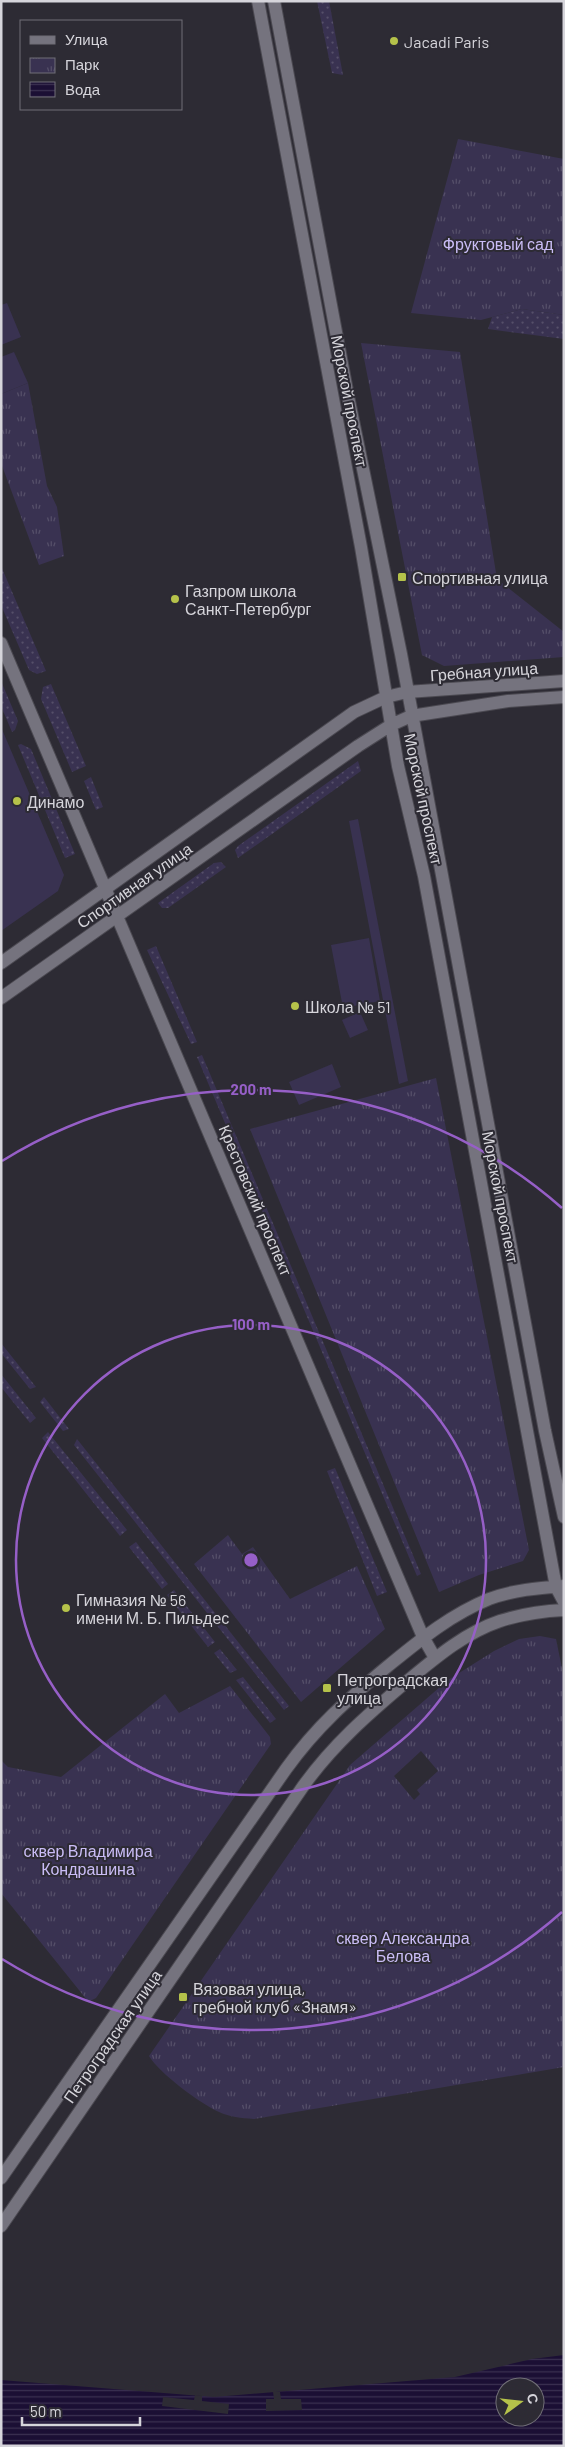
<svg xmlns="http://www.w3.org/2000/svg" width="565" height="2447" viewBox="0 0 565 2447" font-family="Barlow,sans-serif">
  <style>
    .grass { fill: url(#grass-dots) }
    .park { fill: url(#park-tufts); fill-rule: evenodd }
    .pitch { fill: #393251 }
    .water { fill: url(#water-rules); fill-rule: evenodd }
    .pier { fill: #2d2b34 }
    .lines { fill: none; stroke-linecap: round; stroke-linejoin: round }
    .minor-casing { stroke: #4b4951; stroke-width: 14 }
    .minor { stroke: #75737e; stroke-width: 12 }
    .ring { fill: none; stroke: #965fc7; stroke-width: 2.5 }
    .poi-dot { fill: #b5c24a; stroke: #2d2b34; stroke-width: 2 }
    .labels { text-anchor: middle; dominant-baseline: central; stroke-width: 4; stroke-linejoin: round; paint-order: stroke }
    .poi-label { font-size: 16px; fill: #d6d5db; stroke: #2d2b34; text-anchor: start }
    .park-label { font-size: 16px; fill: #cabdf6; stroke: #2d2b34 }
    .street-label { font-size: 16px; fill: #d6d5db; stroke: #2d2b34 }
    .centre { fill: #965fc7; stroke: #2d2b34; stroke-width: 2.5 }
    .ring-label { font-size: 15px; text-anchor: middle; font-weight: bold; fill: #965fc7; stroke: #2d2b34; stroke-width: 4; stroke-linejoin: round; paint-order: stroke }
  </style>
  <defs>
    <pattern id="grass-dots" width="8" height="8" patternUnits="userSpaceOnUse" patternTransform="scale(1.25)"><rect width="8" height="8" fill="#393251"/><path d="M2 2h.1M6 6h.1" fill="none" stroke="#554f69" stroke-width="1.8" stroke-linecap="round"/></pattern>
    <pattern id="park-tufts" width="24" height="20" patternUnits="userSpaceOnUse" patternTransform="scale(1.25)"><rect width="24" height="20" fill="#393251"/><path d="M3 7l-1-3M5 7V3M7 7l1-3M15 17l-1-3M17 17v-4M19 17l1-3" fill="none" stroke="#554f69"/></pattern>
    <pattern id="water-rules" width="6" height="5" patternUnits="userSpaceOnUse" patternTransform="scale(1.25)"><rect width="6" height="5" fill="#1b0f34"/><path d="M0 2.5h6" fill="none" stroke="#3b3151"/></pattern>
  </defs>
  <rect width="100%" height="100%" fill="#2d2b34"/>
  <!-- grass -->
  <path class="grass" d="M 317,1 L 329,1 L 343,75 L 332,73 Z
    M 522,309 L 564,315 L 564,339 L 488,329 L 492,317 Z
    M 1,566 L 46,671 L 37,674 L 29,670 L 1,605 Z
    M 1,681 L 18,721 L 15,730 L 12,732 L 1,706 Z
    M 51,684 L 86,766 L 72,772 L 41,699 L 43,687 Z
    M 21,744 L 31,749 L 75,854 L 65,858 L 18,745 Z
    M 358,761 L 361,771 L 238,858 L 235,850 L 238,846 Z
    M 91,777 L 103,807 L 96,810 L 84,781 Z
    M 221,862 L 226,867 L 168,908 L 162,908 L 158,903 L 214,863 Z
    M 156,946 L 197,1042 L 191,1044 L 147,950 Z
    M 202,1055 L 421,1574 L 417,1576 L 197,1057 Z
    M 1,1343 L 36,1387 L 30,1389 L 1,1353 Z
    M 1,1374 L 36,1418 L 30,1423 L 1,1387 Z
    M 44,1397 L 69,1429 L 63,1431 L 40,1402 Z
    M 48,1432 L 127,1530 L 120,1536 L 42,1438 Z
    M 77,1439 L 289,1706 L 284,1710 L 74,1445 Z
    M 335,1468 L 387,1592 L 377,1596 L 327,1471 Z
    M 136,1542 L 168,1584 L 162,1589 L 129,1547 Z
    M 174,1590 L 215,1642 L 208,1647 L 167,1595 Z
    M 220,1649 L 237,1670 L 230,1673 L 214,1653 Z
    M 243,1677 L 276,1719 L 270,1723 L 236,1680 Z"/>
  <!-- park -->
  <path class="park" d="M 458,139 L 564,159 L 564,315 L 522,309 L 481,320 L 411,313 Z
    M 361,343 L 460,352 L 497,579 L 564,632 L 564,657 L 444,666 L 422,655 Z
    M 28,383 L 47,486 L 57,507 L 64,556 L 39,565 L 1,463 L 1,394 Z
    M 436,1078 L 529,1550 L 523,1561 L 479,1575 L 439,1592 L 250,1129 Z
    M 228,1535 L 242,1554 L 253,1547 L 290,1599 L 357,1566 L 385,1629 L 301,1702 L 194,1564 Z
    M 540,1636 L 556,1639 L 564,1678 L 564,2067 L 254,2119 C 241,2118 230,2117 219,2112 C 201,2104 159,2073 149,2056 L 350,1765 L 448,1680 L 494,1651 L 519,1639 ZM 421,1751 L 438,1771 L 417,1790 L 420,1794 L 414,1800 L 394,1776 Z
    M 230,1686 L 270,1737 L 271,1744 L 96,1998 L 90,2001 L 87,2000 L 1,1893 L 1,1760 L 8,1767 L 61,1777 L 165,1694 L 179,1713 Z"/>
  <!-- pitch -->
  <path class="pitch" d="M 7,303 L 21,337 L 1,345 L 1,305 Z
    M 14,352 L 28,383 L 1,394 L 1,357 Z
    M 1,727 L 64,875 L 58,891 L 1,931 Z
    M 358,819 L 408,1081 L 399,1084 L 349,821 Z
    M 369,938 L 380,1001 L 343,1008 L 331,945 Z
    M 360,1012 L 368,1030 L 350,1038 L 342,1020 Z
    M 332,1064 L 341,1087 L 299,1105 L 289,1082 Z"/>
  <!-- water -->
  <path class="water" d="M 564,2355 L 564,2446 L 1,2446 L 1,2380 L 214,2397 L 455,2377 L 532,2359 ZM 505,2387 L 535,2387 L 535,2417 L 505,2417 Z"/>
  <!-- pier -->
  <path class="pier" d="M 273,2392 L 280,2392 L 281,2399 L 301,2399 L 302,2410 L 266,2411 L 266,2399 L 274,2399 Z
    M 195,2395 L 202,2396 L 202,2401 L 229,2404 L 228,2414 L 162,2406 L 163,2397 L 194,2400 Z"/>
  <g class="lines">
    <!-- minor casing -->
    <g class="minor-casing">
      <path id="minor" d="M 258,1 L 361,547 L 398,766 L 424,876 L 556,1587 L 564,1602
        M 274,1 L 348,396 L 401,654 L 545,1431 L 564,1517
        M 1,643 L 423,1637 L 435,1658
        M 1,963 L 354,712 L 386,697 L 407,692 L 564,681
        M 1,998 L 358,746 L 391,725 L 411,716 L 508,701 L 564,697
        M 1,2178 L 286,1769 C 317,1726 347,1700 388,1666 C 420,1640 450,1615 489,1599 C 513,1590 538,1588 564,1586
        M 1,2226 L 304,1785 C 333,1745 367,1715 405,1683 C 434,1659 464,1633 500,1621 C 522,1614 542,1611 564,1610"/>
    </g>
    <!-- minor -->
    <use href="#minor" class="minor"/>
  </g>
  <!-- distance rings -->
  <g class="ring">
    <circle cx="251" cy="1560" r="235"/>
    <path d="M562 1912A470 470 0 0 1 2 1959M2 1161A470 470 0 0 1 562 1208"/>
  </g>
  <!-- markers -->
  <g class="poi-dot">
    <circle cx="394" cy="41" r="5"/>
    <rect x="397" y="572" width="10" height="10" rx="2.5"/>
    <circle cx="175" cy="599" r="5"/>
    <circle cx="17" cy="801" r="5"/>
    <circle cx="295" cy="1006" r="5"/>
    <circle cx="66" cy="1608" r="5"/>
    <rect x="322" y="1683" width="10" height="10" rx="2.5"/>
    <rect x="178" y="1992" width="10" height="10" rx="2.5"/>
  </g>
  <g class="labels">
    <!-- poi labels -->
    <g class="poi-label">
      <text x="404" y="41">Jacadi Paris</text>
      <text x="412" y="577">Спортивная улица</text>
      <text x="185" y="590">Газпром школа<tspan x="185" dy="18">Санкт-Петербург</tspan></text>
      <text x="27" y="801">Динамо</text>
      <text x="305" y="1006">Школа № 51</text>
      <text x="76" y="1599">Гимназия № 56<tspan x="76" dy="18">имени М. Б. Пильдес</tspan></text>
      <text x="337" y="1679">Петроградская<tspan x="337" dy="18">улица</tspan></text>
      <text x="193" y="1988">Вязовая улица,<tspan x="193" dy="18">гребной клуб «Знамя»</tspan></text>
    </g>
    <!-- park labels -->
    <g class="park-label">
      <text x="498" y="243">Фруктовый сад</text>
      <text x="88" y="1850">сквер Владимира<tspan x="88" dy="18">Кондрашина</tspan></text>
      <text x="403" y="1937">сквер Александра<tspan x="403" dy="18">Белова</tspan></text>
    </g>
    <!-- street labels -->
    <g class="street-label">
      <text transform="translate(350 401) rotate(79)">Морской проспект</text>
      <text transform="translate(484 671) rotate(-4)">Гребная улица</text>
      <text transform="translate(424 799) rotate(78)">Морской проспект</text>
      <text transform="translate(134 885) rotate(-35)">Спортивная улица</text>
      <text transform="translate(501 1197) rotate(79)">Морской проспект</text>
      <text transform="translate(256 1200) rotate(67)">Крестовский проспект</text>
      <text transform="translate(112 2036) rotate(-55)">Петроградская улица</text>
    </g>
  </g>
  <circle cx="251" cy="1560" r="8" class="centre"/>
  <g class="ring-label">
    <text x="251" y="1095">200 m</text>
    <text x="251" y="1330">100 m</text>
  </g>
  <!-- border -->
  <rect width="565" height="2447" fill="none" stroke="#d6d5db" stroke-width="5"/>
  <!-- legend -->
  <rect x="20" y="20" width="162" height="90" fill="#2d2b34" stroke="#716f77"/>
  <rect x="30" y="36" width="25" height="8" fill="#75737e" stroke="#716f77"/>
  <text x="65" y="45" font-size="15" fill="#d6d5db">Улица</text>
  <rect x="30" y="58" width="25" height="15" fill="url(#park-tufts)" stroke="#716f77"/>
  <text x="65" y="70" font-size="15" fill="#d6d5db">Парк</text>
  <rect x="30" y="82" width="25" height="15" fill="url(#water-rules)" stroke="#716f77"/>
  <text x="65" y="95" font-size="15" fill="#d6d5db">Вода</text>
  <!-- north arrow -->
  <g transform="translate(520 2402) rotate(75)"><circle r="24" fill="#2d2b34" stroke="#716f77"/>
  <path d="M0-4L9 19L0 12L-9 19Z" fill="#b5c24a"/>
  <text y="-8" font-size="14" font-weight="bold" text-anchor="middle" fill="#d6d5db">С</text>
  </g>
  <!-- scale -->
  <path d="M22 2417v8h118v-8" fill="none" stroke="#d6d5db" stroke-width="2.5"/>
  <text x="30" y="2417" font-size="15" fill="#d6d5db" stroke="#2d2b34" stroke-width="4" paint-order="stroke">50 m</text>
</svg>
